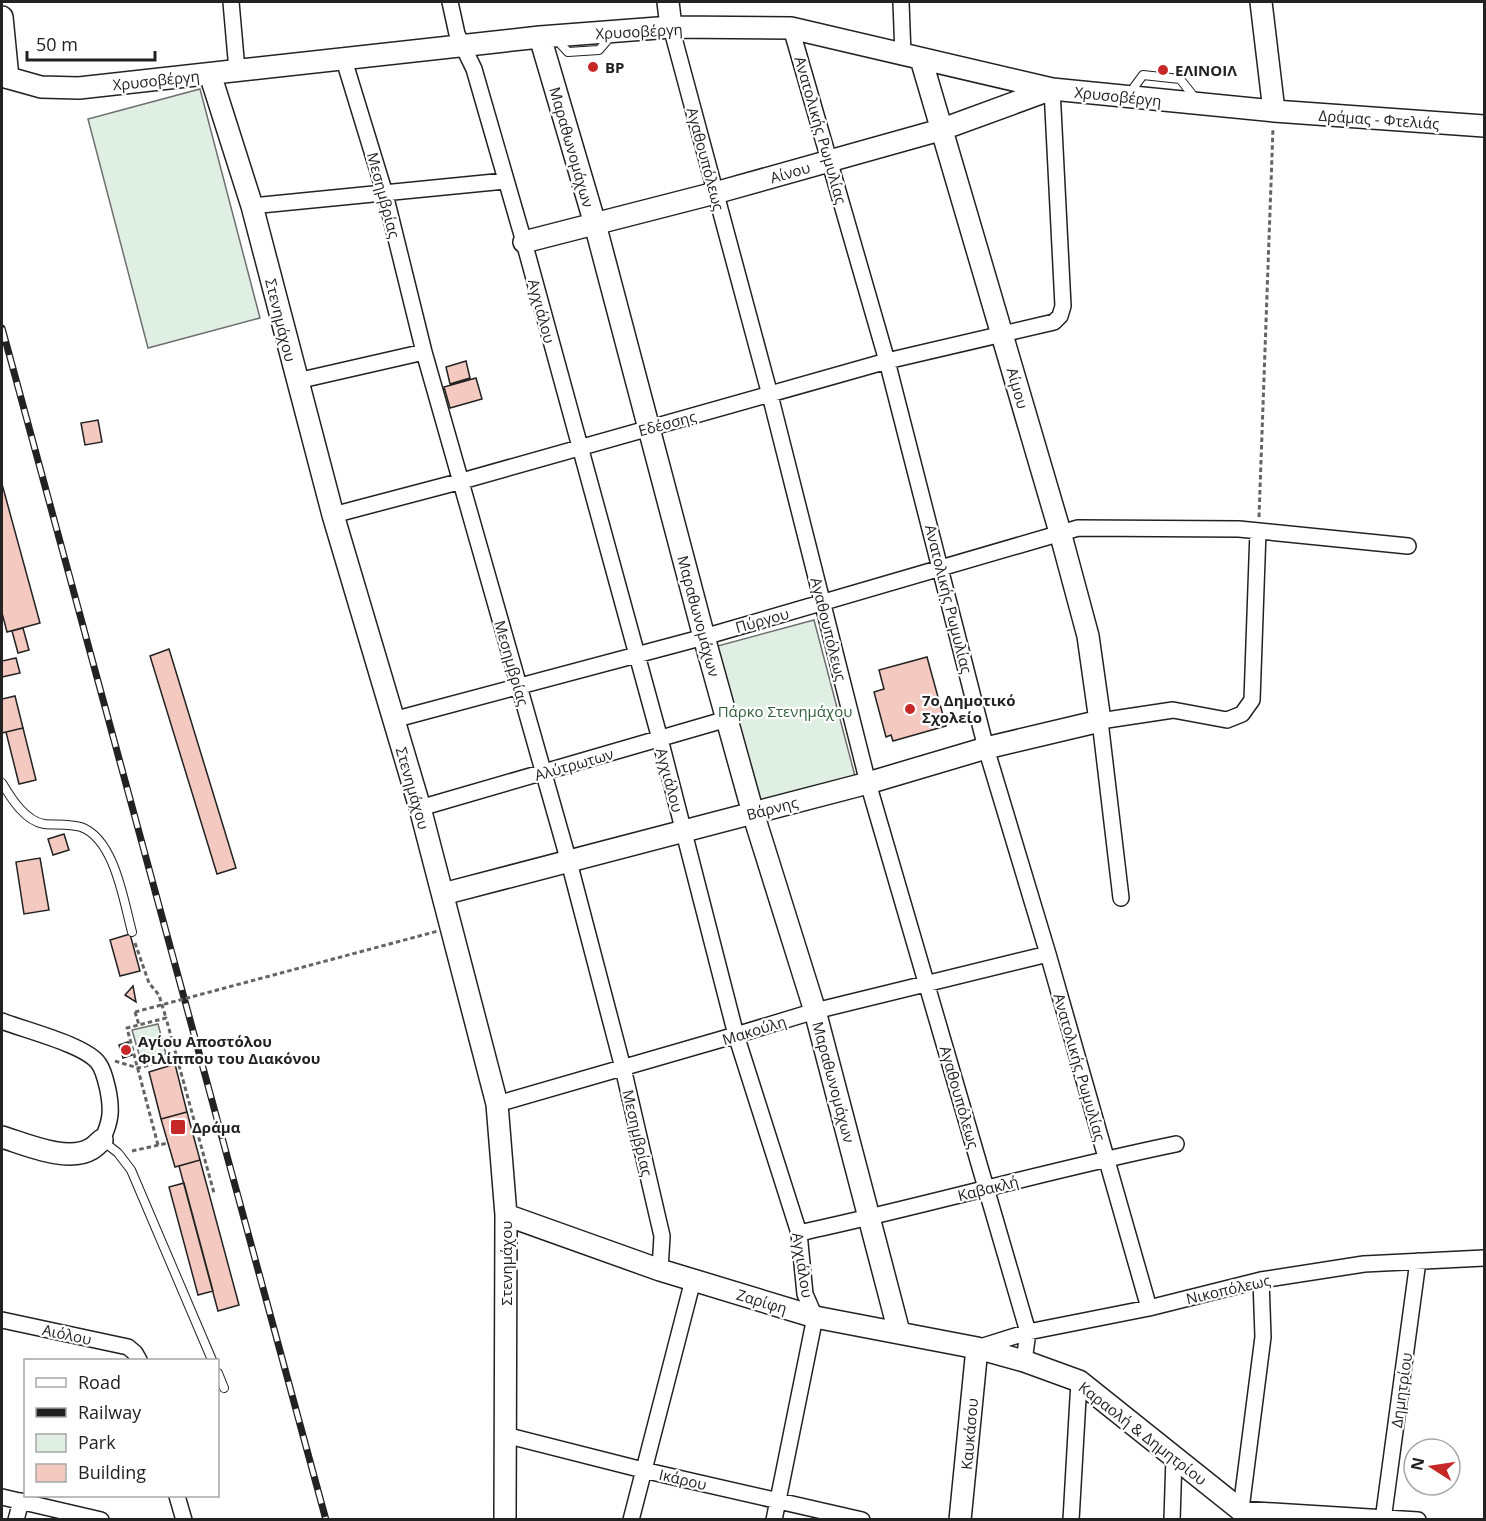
<svg xmlns="http://www.w3.org/2000/svg" width="1486" height="1521" viewBox="0 0 1486 1521" font-family="'Open Sans',sans-serif">
  <style>
    .green { fill: #e0efe3; stroke: #6f6f6f; stroke-width: 1.5 }
    .building { fill: #f3c9c0; stroke: #222; stroke-width: 1.5 }
    .lines { fill: none; stroke-linecap: round; stroke-linejoin: round }
    .lane-casing { stroke: #222; stroke-width: 10 }
    .street-casing { stroke: #222; stroke-width: 18 }
    .secondary-casing { stroke: #222; stroke-width: 24 }
    .path { stroke: #646464; stroke-width: 3; stroke-dasharray: 4.5 3; stroke-linecap: butt }
    .lane { stroke: #fff; stroke-width: 8 }
    .street { stroke: #fff; stroke-width: 15 }
    .secondary { stroke: #fff; stroke-width: 21 }
    .rail-casing { stroke: #222; stroke-width: 7 }
    .rail { stroke: #fff; stroke-width: 4.5; stroke-dasharray: 14; stroke-linecap: butt }
    .path-bridge { stroke: #646464; stroke-width: 3; stroke-dasharray: 4.5 3; stroke-linecap: butt }
    .poi-dot { fill: #c62828; stroke: #fff; stroke-width: 2 }
    .labels { text-anchor: middle; dominant-baseline: central; stroke-width: 4.5; stroke-linejoin: round; paint-order: stroke }
    .street-label { font-size: 15px; fill: #222; stroke: #fff }
    .poi-label { font-size: 15px; font-weight: bold; fill: #222; stroke: #fff; text-anchor: start }
    .park-label { font-size: 15px; fill: #2f5e38; stroke: #fff }
  </style>
  <rect width="100%" height="100%" fill="#fff"/>
  <!-- green -->
  <path class="green" d="M 200,89 L 260,318 L 148,348 L 88,119 Z
    M 814,620 L 855,776 L 755,803 L 714,647 Z
    M 158,1024 L 166,1054 L 141,1061 L 132,1030 Z"/>
  <!-- building -->
  <path class="building" d="M 466,361 L 470,378 L 450,384 L 446,367 Z
    M 476,378 L 482,399 L 450,408 L 444,387 Z
    M 98,420 L 102,442 L 85,445 L 81,423 Z
    M 2,484 L 40,623 L 7,632 L 2,613 Z
    M 23,628 L 29,650 L 18,653 L 12,631 Z
    M 169,649 L 236,868 L 217,874 L 150,656 Z
    M 927,657 L 946,726 L 893,741 L 891,735 L 886,737 L 874,692 L 884,689 L 879,670 Z
    M 16,658 L 20,673 L 2,677 L 2,661 Z
    M 15,696 L 23,728 L 2,733 L 2,699 Z
    M 23,728 L 36,780 L 19,784 L 6,732 Z
    M 64,834 L 69,850 L 53,855 L 48,839 Z
    M 40,858 L 49,910 L 24,914 L 16,862 Z
    M 130,934 L 140,971 L 120,976 L 110,940 Z
    M 133,986 L 136,1002 L 125,995 Z
    M 128,1042 L 132,1055 L 123,1058 L 119,1045 Z
    M 175,1064 L 187,1112 L 161,1119 L 149,1072 Z
    M 187,1112 L 200,1160 L 175,1167 L 161,1119 Z
    M 200,1160 L 239,1305 L 218,1311 L 179,1166 Z
    M 184,1183 L 213,1291 L 198,1295 L 169,1187 Z"/>
  <g class="lines">
    <!-- lane casing -->
    <g class="lane-casing">
      <path id="lane" d="M 556,39 L 568,52 L 599,50 L 610,37
        M 1129,94 L 1143,75 L 1180,79 L 1195,98
        M 2,783 C 11,798 25,821 44,824 C 56,825 70,824 81,827 C 115,839 124,903 132,932
        M 103,1141 L 118,1153 L 131,1170 L 212,1360
        M 218,1373 L 224,1388"/>
    </g>
    <!-- street casing -->
    <g class="street-casing">
      <path id="street" d="M 231,2 L 237,70
        M 450,2 L 457,34 L 474,69 L 524,242 L 660,739 L 736,1035 L 799,1233 L 805,1294 L 815,1317 L 774,1520
        M 901,2 L 903,55
        M 671,27 L 770,395 L 868,783 L 1028,1332 L 1024,1361
        M 791,28 L 887,361 L 986,748 L 1048,954 L 1149,1308
        M 344,60 L 385,194 L 424,352 L 569,862 L 623,1068 L 662,1236 L 660,1270
        M 252,206 L 505,181
        M 297,381 L 424,352
        M 333,515 L 462,481 L 887,361 L 1054,322 L 1060,316 L 1063,306 L 1052,89
        M 393,720 L 704,637 L 1078,528 L 1239,529 L 1408,546
        M 420,808 L 727,719
        M 1121,898 L 1100,721 L 1173,710 L 1227,720 L 1242,714 L 1252,700 L 1258,531
        M 2,1021 C 24,1030 87,1045 99,1064 C 104,1071 106,1082 108,1090 C 112,1111 111,1121 102,1140
        M 497,1104 L 736,1035 L 815,1011 L 1048,954
        M 799,1233 C 925,1206 1049,1170 1176,1144
        M 1261,1280 L 1263,1337 L 1241,1509 L 1418,1520
        M 2,1320 L 128,1347 L 135,1353 L 139,1360
        M 977,1348 L 1028,1332 L 1149,1308 L 1261,1280 L 1364,1264 L 1484,1258
        M 505,1435 L 643,1470 L 862,1520
        M 177,1496 L 184,1520
        M 2,1497 L 101,1520
        M 16,1520 L 21,1501
        M 631,1520 L 693,1280
        M 1071,1520 L 1079,1381
        M 1172,1520 L 1174,1457
        M 1383,1520 L 1418,1261"/>
    </g>
    <!-- secondary casing -->
    <g class="secondary-casing">
      <path id="secondary" d="M 668,2 L 671,27
        M 1261,2 L 1274,111
        M 2,17 L 8,78
        M 540,37 L 595,224 L 704,637 L 753,813 L 815,1011 L 899,1332
        M 210,74 L 252,206 L 333,515 L 420,808 L 497,1104 L 506,1215 L 505,1520
        M 2,76 L 41,87 L 79,88 L 540,37 L 671,27 L 791,28 L 1052,89 L 1274,111 L 1484,126
        M 524,242 L 715,193 L 940,130 L 1052,89
        M 443,894 L 868,783 L 986,748 L 1100,721 L 1088,636 L 1060,532 L 921,59
        M 2,1137 C 25,1144 68,1163 91,1149 C 95,1147 98,1143 102,1140
        M 506,1215 L 660,1270 L 815,1317 L 977,1348 L 1024,1361 L 1079,1381 L 1253,1520
        M 960,1520 L 977,1348"/>
    </g>
    <!-- path -->
    <path class="path" d="M 1259,517 L 1273,128
      M 135,943 L 149,983 L 159,995 L 166,1018
      M 135,1012 L 139,1025
      M 115,1061 L 138,1068 L 177,1058
      M 158,1145 L 127,1028 L 166,1018 L 214,1193
      M 132,1151 L 168,1143"/>
    <!-- lane -->
    <use href="#lane" class="lane"/>
    <!-- street -->
    <use href="#street" class="street"/>
    <!-- secondary -->
    <use href="#secondary" class="secondary"/>
    <!-- rail casing -->
    <g class="rail-casing">
      <path id="rail" d="M 2,328 L 326,1520"/>
    </g>
    <!-- rail -->
    <use href="#rail" class="rail"/>
    <!-- path-bridge -->
    <path class="path-bridge" d="M 135,1012 L 438,931"/>
  </g>
  <!-- markers -->
  <g class="poi-dot">
    <circle cx="593" cy="67" r="6"/>
    <circle cx="1163" cy="70" r="6"/>
    <circle cx="910" cy="709" r="6"/>
    <circle cx="126" cy="1050" r="6"/>
    <rect x="170" y="1119" width="16" height="16" rx="3"/>
  </g>
  <g class="labels">
    <!-- street labels -->
    <g class="street-label">
      <text transform="translate(639 31) rotate(-3)">Χρυσοβέργη</text>
      <text transform="translate(156 80) rotate(-6)">Χρυσοβέργη</text>
      <text transform="translate(1118 96) rotate(6)">Χρυσοβέργη</text>
      <text transform="translate(1379 119) rotate(4)">Δράμας - Φτελιάς</text>
      <text transform="translate(821 130) rotate(74)">Ανατολικής Ρωμυλίας</text>
      <text transform="translate(572 147) rotate(74)">Μαραθωνομάχων</text>
      <text transform="translate(706 159) rotate(75)">Αγαθουπόλεως</text>
      <text transform="translate(790 172) rotate(-16)">Αίνου</text>
      <text transform="translate(384 195) rotate(75)">Μεσημβρίας</text>
      <text transform="translate(542 311) rotate(75)">Αγχιάλου</text>
      <text transform="translate(281 320) rotate(76)">Στενημάχου</text>
      <text transform="translate(1018 388) rotate(74)">Αίμου</text>
      <text transform="translate(667 423) rotate(-15)">Εδέσσης</text>
      <text transform="translate(949 599) rotate(76)">Ανατολικής Ρωμυλίας</text>
      <text transform="translate(699 616) rotate(75)">Μαραθωνομάχων</text>
      <text transform="translate(762 620) rotate(-16)">Πύργου</text>
      <text transform="translate(829 629) rotate(76)">Αγαθουπόλεως</text>
      <text transform="translate(512 663) rotate(74)">Μεσημβρίας</text>
      <text transform="translate(574 764) rotate(-16)">Αλύτρωτων</text>
      <text transform="translate(670 780) rotate(75)">Αγχιάλου</text>
      <text transform="translate(413 788) rotate(74)">Στενημάχου</text>
      <text transform="translate(772 808) rotate(-15)">Βάρνης</text>
      <text transform="translate(754 1030) rotate(-17)">Μακούλη</text>
      <text transform="translate(1080 1067) rotate(74)">Ανατολικής Ρωμυλίας</text>
      <text transform="translate(834 1082) rotate(75)">Μαραθωνομάχων</text>
      <text transform="translate(960 1097) rotate(74)">Αγαθουπόλεως</text>
      <text transform="translate(638 1133) rotate(77)">Μεσημβρίας</text>
      <text transform="translate(988 1188) rotate(-14)">Καβακλή</text>
      <text transform="translate(506 1263) rotate(-90)">Στενημάχου</text>
      <text transform="translate(803 1265) rotate(81)">Αγχιάλου</text>
      <text transform="translate(1228 1289) rotate(-13)">Νικοπόλεως</text>
      <text transform="translate(762 1301) rotate(17)">Ζαρίφη</text>
      <text transform="translate(67 1334) rotate(12)">Αιόλου</text>
      <text transform="translate(1401 1390) rotate(-82)">Δημητρίου</text>
      <text transform="translate(1143 1433) rotate(38)">Καραολή &amp; Δημητρίου</text>
      <text transform="translate(969 1434) rotate(-85)">Καυκάσου</text>
      <text transform="translate(683 1479) rotate(13)">Ικάρου</text>
    </g>
    <!-- poi labels -->
    <g class="poi-label">
      <text x="605" y="67">BP</text>
      <text x="1175" y="70">ΕΛΙΝΟΙΛ</text>
      <text x="922" y="700">7ο Δημοτικό<tspan x="922" dy="17">Σχολείο</tspan></text>
      <text x="138" y="1041">Αγίου Αποστόλου<tspan x="138" dy="17">Φιλίππου του Διακόνου</tspan></text>
      <text x="192" y="1127">Δράμα</text>
    </g>
    <!-- park labels -->
    <g class="park-label">
      <text x="785" y="711">Πάρκο Στενημάχου</text>
    </g>
  </g>
  <!-- border -->
  <rect width="1486" height="1521" fill="none" stroke="#222222" stroke-width="6"/>
  <!-- legend -->
  <rect x="24" y="1359" width="195" height="138" fill="#ffffff" stroke="#a7a7a7" stroke-width="1.5"/>
  <rect x="36" y="1378" width="30" height="9" fill="#ffffff" stroke="#a7a7a7" stroke-width="1.5"/>
  <text x="78" y="1389" font-size="18" fill="#222222">Road</text>
  <rect x="36" y="1408" width="30" height="9" fill="#222222" stroke="#a7a7a7" stroke-width="1.5"/>
  <text x="78" y="1419" font-size="18" fill="#222222">Railway</text>
  <rect x="36" y="1434" width="30" height="18" fill="#e0efe3" stroke="#a7a7a7" stroke-width="1.5"/>
  <text x="78" y="1449" font-size="18" fill="#222222">Park</text>
  <rect x="36" y="1464" width="30" height="18" fill="#f3c9c0" stroke="#a7a7a7" stroke-width="1.5"/>
  <text x="78" y="1479" font-size="18" fill="#222222">Building</text>
  <!-- north arrow -->
  <g transform="translate(1432 1467) rotate(282)"><circle r="28" fill="#ffffff" stroke="#a7a7a7" stroke-width="1.5"/>
  <path d="M0-4.5L10 22L0 15L-10 22Z" fill="#c62828"/>
  <text y="-9" font-size="16" font-weight="bold" text-anchor="middle" fill="#222222">N</text>
  </g>
  <!-- scale -->
  <path d="M27 51v9h128v-9" fill="none" stroke="#222222" stroke-width="3"/>
  <text x="36" y="51" font-size="18" fill="#222222" stroke="#ffffff" stroke-width="4.5" paint-order="stroke">50 m</text>
</svg>
